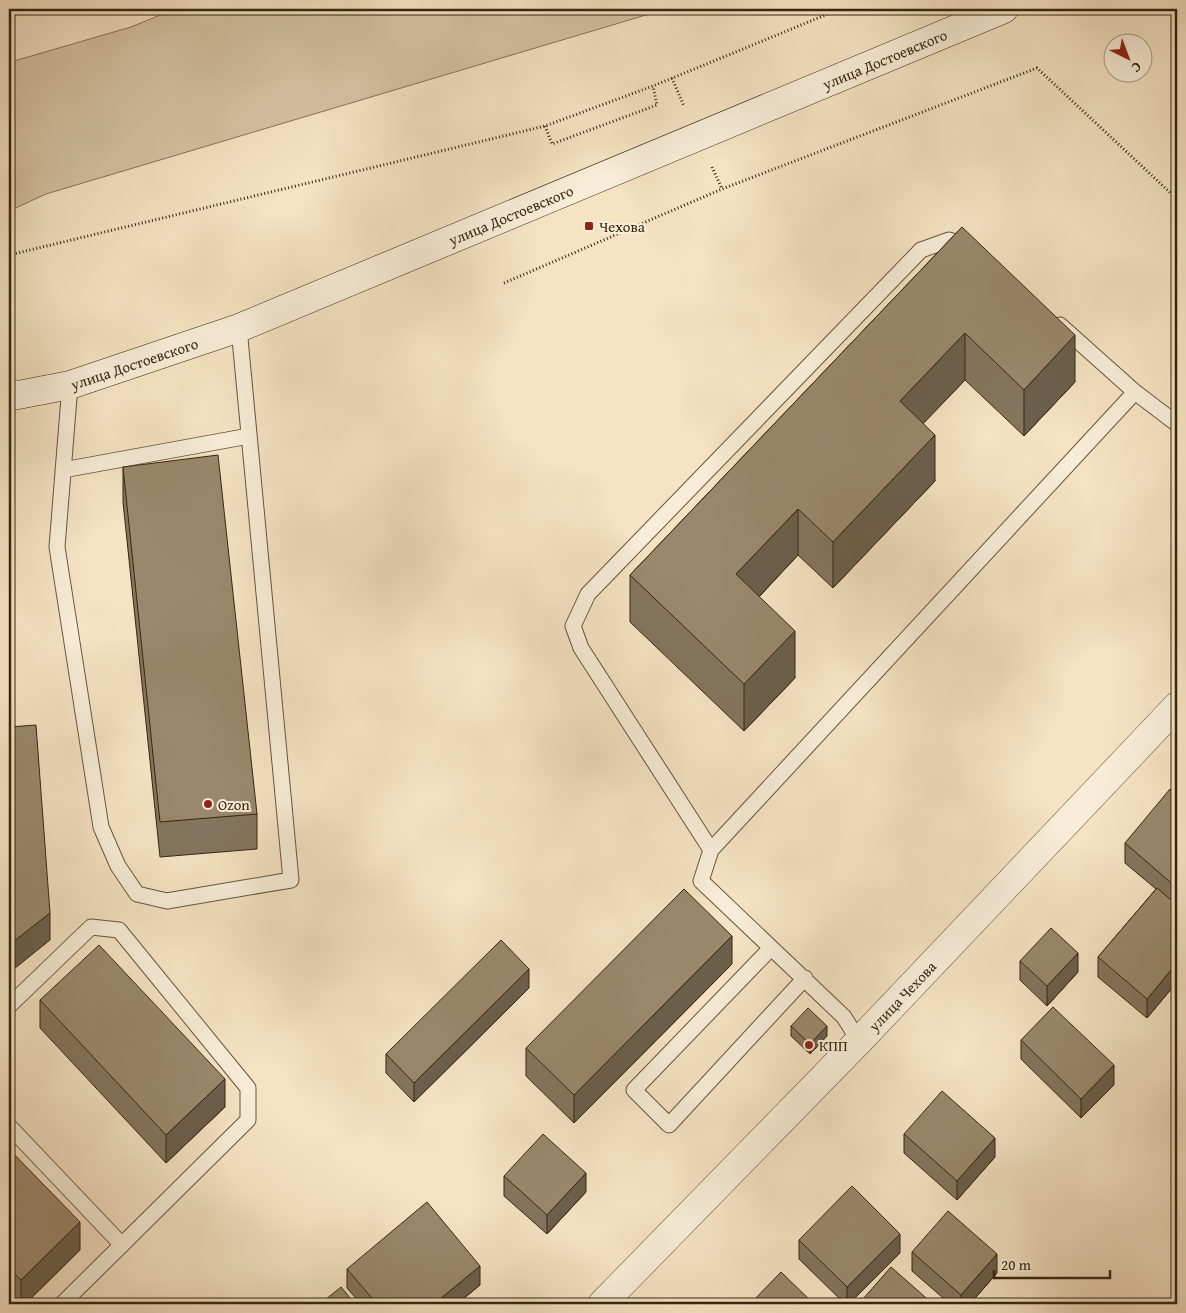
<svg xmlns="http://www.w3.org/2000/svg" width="1186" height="1313" viewBox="0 0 1186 1313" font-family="'Gentium Book Plus',serif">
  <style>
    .green { fill: #d5c3a4; stroke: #86745a }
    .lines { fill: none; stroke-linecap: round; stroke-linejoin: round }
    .service-casing { stroke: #66553c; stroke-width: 17 }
    .tertiary-casing { stroke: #66553c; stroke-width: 29 }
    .secondary-casing { stroke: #36260f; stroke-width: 29 }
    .path { stroke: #36260f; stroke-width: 3; stroke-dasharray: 1 2.5; stroke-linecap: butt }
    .service { stroke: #f8edd8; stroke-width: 15 }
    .tertiary { stroke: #f8edd8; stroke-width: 28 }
    .secondary { stroke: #f8edd8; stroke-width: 28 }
    .wall { fill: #84755e; stroke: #36260f }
    .shaded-wall { fill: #6b5f4c; stroke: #36260f }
    .building { fill: #99886d; stroke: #36260f }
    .poi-dot { fill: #8f2418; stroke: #f8edd8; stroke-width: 2 }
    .labels { text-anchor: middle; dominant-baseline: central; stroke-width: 4; stroke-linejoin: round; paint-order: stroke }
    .street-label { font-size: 15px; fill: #36260f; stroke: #f8edd8 }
    .poi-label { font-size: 15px; fill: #36260f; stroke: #f8edd8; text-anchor: start }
  </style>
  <rect width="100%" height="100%" fill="#f5e3c3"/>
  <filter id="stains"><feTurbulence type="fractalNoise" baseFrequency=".004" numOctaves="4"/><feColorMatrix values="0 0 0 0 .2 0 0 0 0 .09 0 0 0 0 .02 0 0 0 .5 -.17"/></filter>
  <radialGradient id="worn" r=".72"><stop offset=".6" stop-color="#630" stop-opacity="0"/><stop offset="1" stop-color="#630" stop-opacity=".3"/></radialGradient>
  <!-- green -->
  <path class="green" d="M 175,9 L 666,9 L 46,194 L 9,211 L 9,58 L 14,61 L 131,27 Z"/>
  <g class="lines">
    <!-- service casing -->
    <g class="service-casing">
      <path id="service" d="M 1060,325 L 1135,392 L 1177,424
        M 70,385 L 57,547 L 101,827 L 118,866 L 137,894 L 167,901 L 291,880 L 239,328
        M 63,470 L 249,436
        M 711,850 L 581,648 L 573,626 L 588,594 L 921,250 L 949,240 L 969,248
        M 771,948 L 634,1090 L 669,1125 L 805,978
        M 9,1006 L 91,927 L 119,930 L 248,1088 L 248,1120 L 62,1304
        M 859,1041 L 844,1017 L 701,881 L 711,850 L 1135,392
        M 9,1126 L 122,1245"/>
    </g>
    <!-- tertiary casing -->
    <g class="tertiary-casing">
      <g id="tertiary">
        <path id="s1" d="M 602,1304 L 859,1041 L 1177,706"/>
      </g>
    </g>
    <!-- secondary casing -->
    <g class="secondary-casing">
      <g id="secondary">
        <path id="s2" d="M 9,393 L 18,395 L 70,385 L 239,328 L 1004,9"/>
      </g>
    </g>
    <!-- path -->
    <path class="path" d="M 672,78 L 684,106
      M 545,126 L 552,144 L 657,105 L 653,86
      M 712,167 L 722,189
      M 9,255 L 545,126 L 653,86 L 840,9
      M 504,283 L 722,189 L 1037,68 L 1177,199"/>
    <!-- service -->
    <use href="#service" class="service"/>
    <!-- tertiary -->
    <use href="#tertiary" class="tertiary"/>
    <!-- secondary -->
    <use href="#secondary" class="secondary"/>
  </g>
  <!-- wall -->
  <path class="wall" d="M 962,227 L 1075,382 L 1024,436 L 965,380 L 923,423 L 935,481 L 833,588 L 798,555 L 759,597 L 795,678 L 744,731 L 630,622 L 630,575 Z
    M 123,467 L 257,814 L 257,849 L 160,857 L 123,502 Z
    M 1177,771 L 1177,794 L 1176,792 L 1176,773 Z
    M 1177,795 L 1177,982 L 1147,1018 L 1098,977 L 1098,957 L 1156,889 L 1125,863 L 1125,843 Z
    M 1020,961 L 1078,972 L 1047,1006 L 1020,980 Z
    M 732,964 L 574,1123 L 526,1076 L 526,1048 Z
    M 529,988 L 414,1102 L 386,1073 L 386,1054 Z
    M 40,1000 L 225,1107 L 166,1163 L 40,1028 Z
    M 791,1026 L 827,1036 L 810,1054 L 791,1036 Z
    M 1021,1040 L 1114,1085 L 1081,1118 L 1021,1059 Z
    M 904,1134 L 995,1157 L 957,1200 L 904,1153 Z
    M 9,1149 L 80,1250 L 25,1304 L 17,1304 L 9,1296 Z
    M 504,1176 L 586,1192 L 547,1234 L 504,1196 Z
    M 799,1240 L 900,1253 L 849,1304 L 845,1304 L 799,1259 Z
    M 912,1252 L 997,1273 L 970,1304 L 950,1304 L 912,1271 Z
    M 347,1269 L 480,1285 L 457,1304 L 361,1304 L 347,1288 Z
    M 863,1299 L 933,1304 L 863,1304 Z"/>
  <!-- shaded-wall -->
  <path class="shaded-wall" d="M 965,333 L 965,380 L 900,448 L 900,401 Z
    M 1075,335 L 1075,382 L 1024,436 L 1024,390 Z
    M 935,435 L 935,481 L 833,588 L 833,542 Z
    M 798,509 L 798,555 L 736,621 L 736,574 Z
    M 795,631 L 795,678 L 744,731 L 744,684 Z
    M 50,913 L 50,940 L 9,973 L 9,945 Z
    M 732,936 L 732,964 L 574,1123 L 574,1095 Z
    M 1078,953 L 1078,972 L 1047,1006 L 1047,986 Z
    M 1177,963 L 1177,982 L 1147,1018 L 1147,999 Z
    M 529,969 L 529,988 L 414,1102 L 414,1083 Z
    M 827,1026 L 827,1036 L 810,1054 L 810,1044 Z
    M 1114,1065 L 1114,1085 L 1081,1118 L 1081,1099 Z
    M 225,1079 L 225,1107 L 166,1163 L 166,1135 Z
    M 995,1138 L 995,1157 L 957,1200 L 957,1181 Z
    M 586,1173 L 586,1192 L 547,1234 L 547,1215 Z
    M 80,1222 L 80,1250 L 25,1304 L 21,1304 L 21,1280 Z
    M 900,1234 L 900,1253 L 849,1304 L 847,1304 L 847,1287 Z
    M 997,1254 L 997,1273 L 970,1304 L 961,1304 L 961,1295 Z
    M 480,1266 L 480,1285 L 457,1304 L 434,1304 Z"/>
  <!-- building -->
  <path class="building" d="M 962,227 L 1075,335 L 1024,390 L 965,333 L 900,401 L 935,435 L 833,542 L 798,509 L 736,574 L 795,631 L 744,684 L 630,575 Z
    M 218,455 L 257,814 L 160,822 L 123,467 Z
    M 36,725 L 50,913 L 9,945 L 9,727 Z
    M 1170,789 L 1177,795 L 1177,888 L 1125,843 Z
    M 1157,888 L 1177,905 L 1177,963 L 1147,999 L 1098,957 Z
    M 684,889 L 732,936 L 574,1095 L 526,1048 Z
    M 1051,928 L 1078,953 L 1047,986 L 1020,961 Z
    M 501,940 L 529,969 L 414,1083 L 386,1054 Z
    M 99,945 L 225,1079 L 166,1135 L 40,1000 Z
    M 1053,1007 L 1114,1065 L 1081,1099 L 1021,1040 Z
    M 808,1008 L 827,1026 L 810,1044 L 791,1026 Z
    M 942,1091 L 995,1138 L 957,1181 L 904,1134 Z
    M 543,1134 L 586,1173 L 547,1215 L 504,1176 Z
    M 9,1149 L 80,1222 L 21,1280 L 9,1268 Z
    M 852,1186 L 900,1234 L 847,1287 L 799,1240 Z
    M 427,1202 L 480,1266 L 434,1304 L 377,1304 L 347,1269 Z
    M 948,1211 L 997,1254 L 961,1295 L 912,1252 Z
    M 891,1267 L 933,1304 L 869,1304 L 863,1299 Z
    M 781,1272 L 814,1304 L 750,1304 Z
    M 341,1287 L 355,1304 L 320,1304 Z"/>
  <!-- markers -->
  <g class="poi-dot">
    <rect x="584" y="221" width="10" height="10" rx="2.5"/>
    <circle cx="208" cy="804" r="5"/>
    <circle cx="809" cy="1045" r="5"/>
  </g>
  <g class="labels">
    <!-- street labels -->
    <g class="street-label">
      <text stroke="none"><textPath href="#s2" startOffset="940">улица Достоевского</textPath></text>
      <text stroke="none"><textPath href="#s2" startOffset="535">улица Достоевского</textPath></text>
      <text stroke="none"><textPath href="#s2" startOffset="130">улица Достоевского</textPath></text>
      <text stroke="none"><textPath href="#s1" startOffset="430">улица Чехова</textPath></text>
    </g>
    <!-- poi labels -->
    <g class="poi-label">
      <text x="599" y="226">Чехова</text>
      <text x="218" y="804">Ozon</text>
      <text x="819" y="1045">КПП</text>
    </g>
  </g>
  <!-- margin -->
  <rect width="1186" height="1313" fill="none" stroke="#f5e3c3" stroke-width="30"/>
  <rect x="10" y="10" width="1166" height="1293" fill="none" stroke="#36260f" stroke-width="2.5"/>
  <rect x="15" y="15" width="1156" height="1283" fill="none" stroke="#36260f"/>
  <!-- north arrow -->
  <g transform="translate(1128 58) rotate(138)"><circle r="24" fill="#f8edd8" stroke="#aa9d88"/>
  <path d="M0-4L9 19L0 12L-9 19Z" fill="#8f2418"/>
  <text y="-8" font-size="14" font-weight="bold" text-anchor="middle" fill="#36260f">С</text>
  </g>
  <!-- scale -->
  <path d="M994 1270v8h116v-8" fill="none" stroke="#36260f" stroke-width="2.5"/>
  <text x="1001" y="1270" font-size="15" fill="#36260f" stroke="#f8edd8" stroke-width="4" paint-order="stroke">20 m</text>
  <rect width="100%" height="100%" filter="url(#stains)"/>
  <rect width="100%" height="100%" fill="url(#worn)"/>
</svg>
